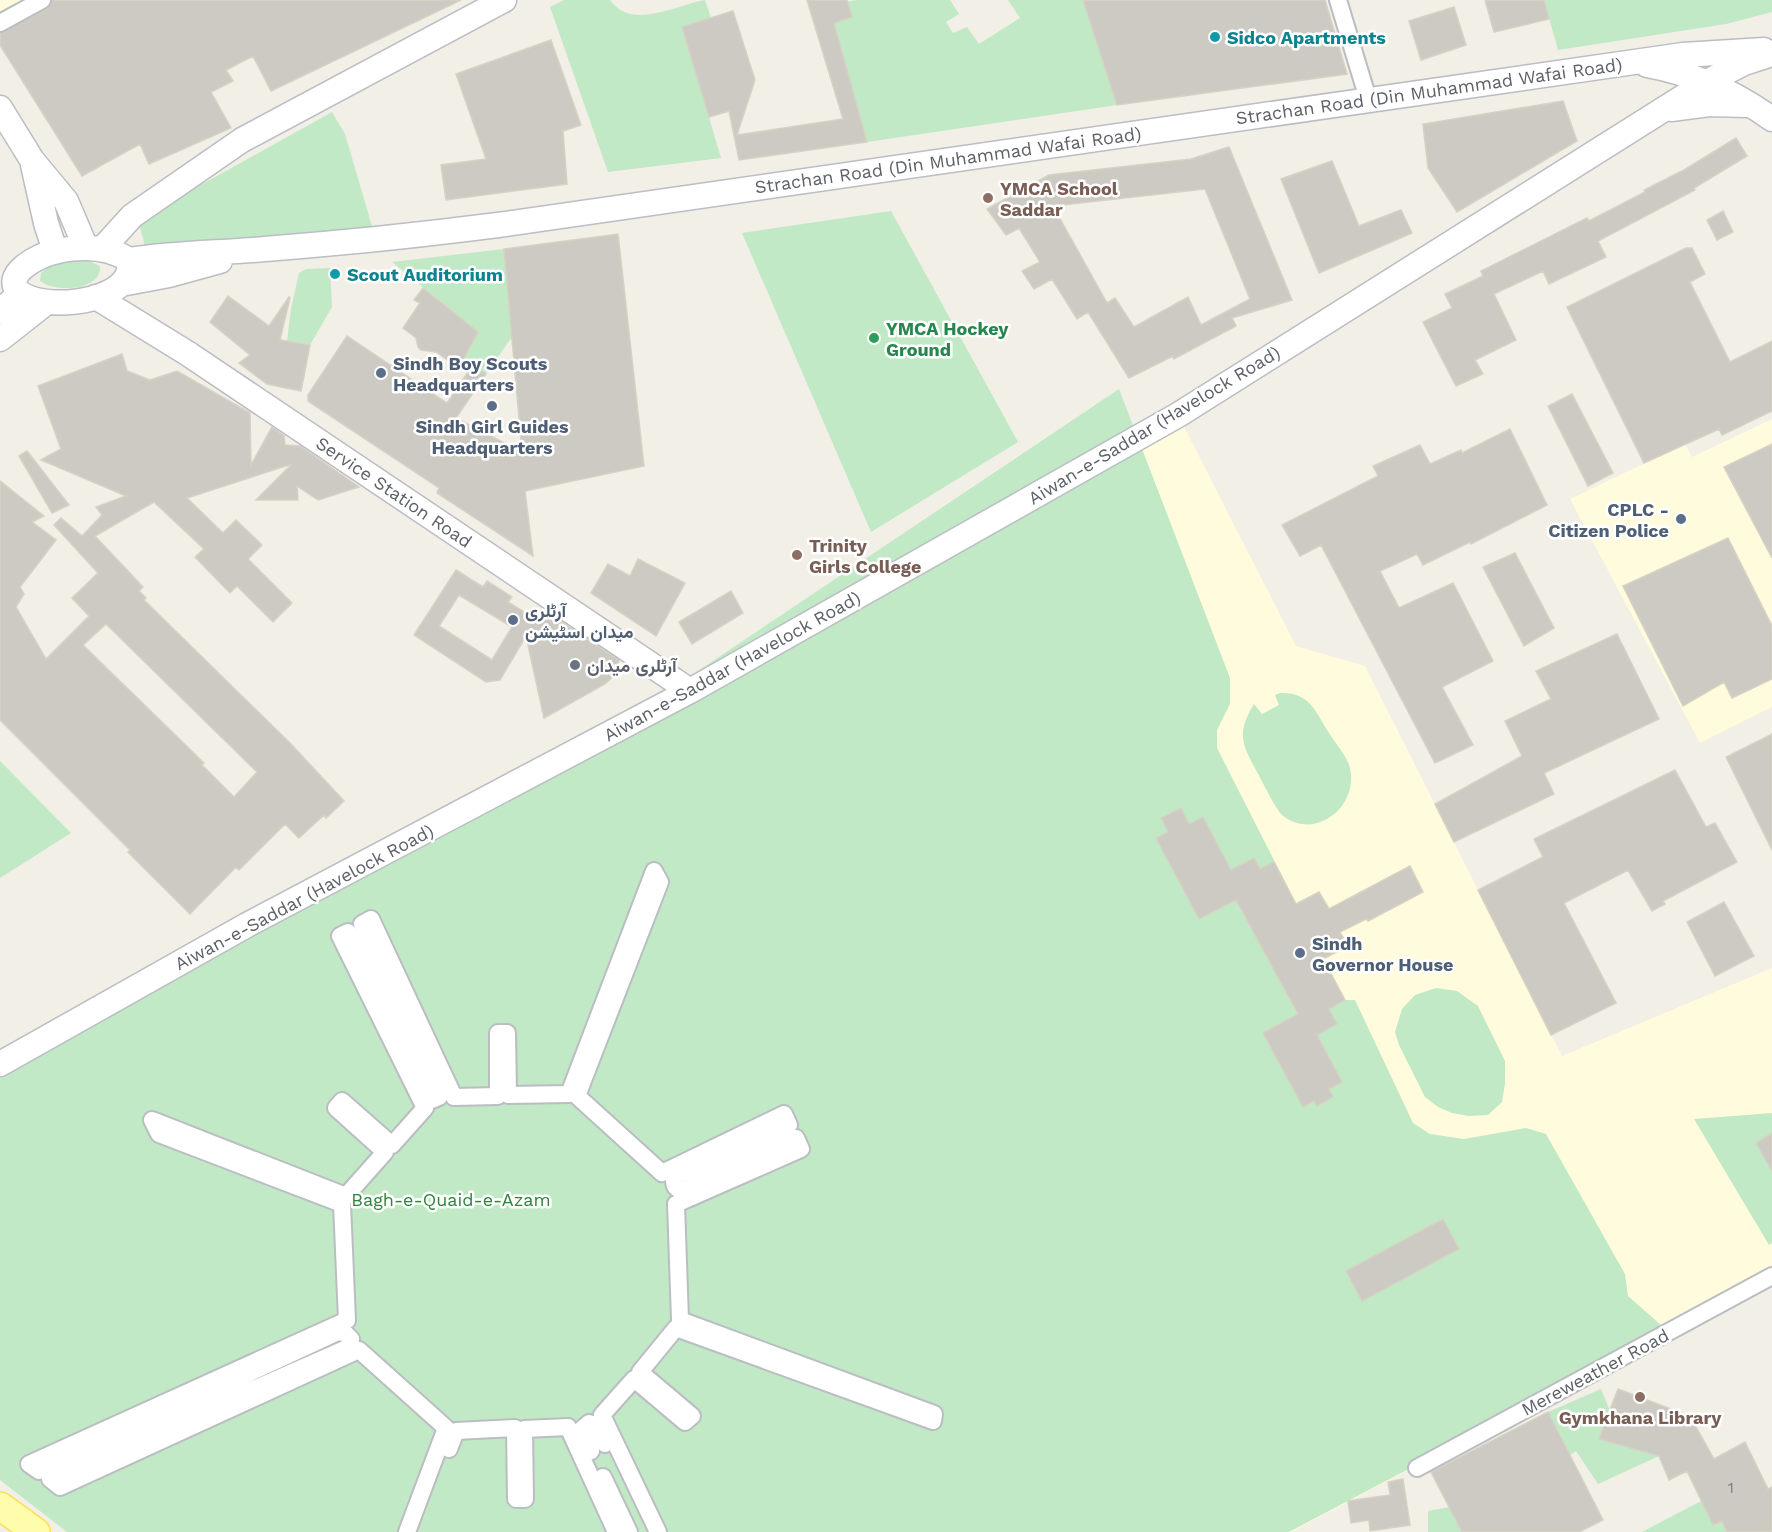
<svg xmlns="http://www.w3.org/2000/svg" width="1772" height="1532" viewBox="0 0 1772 1532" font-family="'Work Sans',Vazirmatn,sans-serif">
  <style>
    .commercial { fill: #fffbdc }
    .green { fill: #c1e9c6 }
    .building { fill: #cccac2; stroke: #d6d2c3; stroke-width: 1.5; fill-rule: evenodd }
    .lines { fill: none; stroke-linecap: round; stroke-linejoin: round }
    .street-casing { stroke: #babdc2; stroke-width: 20 }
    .secondary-casing { stroke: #bbbdc4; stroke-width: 27 }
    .primary-casing { stroke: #fbe055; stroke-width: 30 }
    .street { stroke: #fff; stroke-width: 16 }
    .secondary { stroke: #fff; stroke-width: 24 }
    .primary { stroke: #fffcac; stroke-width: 27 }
    .culture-dot { fill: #0f9aa8; stroke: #fff; stroke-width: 2 }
    .education-dot { fill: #8d6e63; stroke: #fff; stroke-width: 2 }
    .leisure-dot { fill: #2e9e5b; stroke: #fff; stroke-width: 2 }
    .service-dot { fill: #5c6f8a; stroke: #fff; stroke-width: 2 }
    .worship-dot { fill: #6b7280; stroke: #fff; stroke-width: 2 }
    .labels { text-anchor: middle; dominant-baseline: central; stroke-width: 5; stroke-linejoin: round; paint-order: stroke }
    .number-label { font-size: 15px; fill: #797a7e }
    .culture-label { font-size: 18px; font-weight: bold; fill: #0d838f; stroke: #fff; text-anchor: start }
    .street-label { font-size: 18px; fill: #5d6067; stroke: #fff }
    .education-label { font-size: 18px; font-weight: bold; fill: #785e54; stroke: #fff; text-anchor: start }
    .leisure-label { font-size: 18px; font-weight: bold; fill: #27864d; stroke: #fff; text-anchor: start }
    .service-label { font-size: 18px; font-weight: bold; fill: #4e5e75; stroke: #fff; text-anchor: start }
    .worship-label { font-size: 18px; font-weight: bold; fill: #5b616d; stroke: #fff; text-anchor: start }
    .park-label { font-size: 18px; fill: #2f843d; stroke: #fff }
  </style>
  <rect width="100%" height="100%" fill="#f1efe6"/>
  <!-- commercial -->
  <path class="commercial" d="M 0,0 L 42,0 L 0,23 Z
    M 1178,415 L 1296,646 L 1365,666 L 1562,1056 L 1772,968 L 1772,1278 L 1291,1532 L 984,1532 L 586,746 Z
    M 1772,419 L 1772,707 L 1700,743 L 1570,499 L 1685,444 L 1692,457 Z"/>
  <!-- green -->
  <path class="green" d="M 564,0 L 610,0 C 632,31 675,5 705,0 L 711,18 L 682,27 L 721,158 L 608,172 L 550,7 Z
    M 856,0 L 950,0 L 959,14 L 946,22 L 953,33 L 967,27 L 979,44 L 1020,18 L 1008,0 L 1083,0 L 1117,105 L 867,142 L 834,23 L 847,2 Z
    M 1544,0 L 1772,0 L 1772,12 L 1726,24 L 1558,50 Z
    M 332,112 L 345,134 L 376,240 L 151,269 L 138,220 Z
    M 891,211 L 1018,442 L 871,532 L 742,233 Z
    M 504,249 L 512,337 L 486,374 L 464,360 L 478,332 L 392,262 Z
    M 78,260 L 86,260 L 100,266 C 102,291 55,293 40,281 L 41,273 C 52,263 64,262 78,260 Z
    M 330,268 L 332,307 L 310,345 L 287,341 L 291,309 L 299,273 L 306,269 Z
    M 1119,389 L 1230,678 L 1230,704 L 1217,730 L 1217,748 L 1345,1000 L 1355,1000 L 1413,1123 L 1430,1134 L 1464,1139 L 1526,1128 L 1546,1134 L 1625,1274 L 1628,1296 L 1669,1332 L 1289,1532 L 67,1532 L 0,1480 L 0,1065 L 586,746 Z
    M 1280,693 C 1310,692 1315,711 1329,733 C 1335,743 1347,756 1350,768 C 1359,809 1312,842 1281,814 C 1274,806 1262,781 1256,770 C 1241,743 1237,732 1254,704 L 1262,714 L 1279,705 L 1275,695 Z
    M 0,761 L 71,833 L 0,878 Z
    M 1436,988 L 1457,991 L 1478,1006 L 1505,1061 L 1505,1084 L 1502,1102 L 1488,1115 L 1469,1116 L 1452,1113 L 1438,1107 L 1425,1097 L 1399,1045 L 1395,1032 L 1402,1009 L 1415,995 Z
    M 1772,1113 L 1772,1243 L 1769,1245 L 1694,1119 Z
    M 1601,1389 L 1610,1411 L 1599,1439 L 1659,1456 L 1598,1484 L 1576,1451 L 1570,1455 L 1548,1412 Z
    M 1701,1501 L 1713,1525 L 1722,1521 L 1727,1532 L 1642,1532 Z
    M 1449,1507 L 1462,1532 L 1428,1532 L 1428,1511 Z"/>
  <!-- building -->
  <path class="building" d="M 52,0 L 461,0 L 271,91 L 253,56 L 226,70 L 233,81 L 211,92 L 231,128 L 149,164 L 140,144 L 82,176 L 0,45 L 0,33 L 47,9 Z
    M 807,0 L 847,0 L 852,17 L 834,23 L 867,142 L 739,160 L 729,111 L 709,117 L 682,27 L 733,11 L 755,80 L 737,135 L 843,119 Z
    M 1083,0 L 1325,0 L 1347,74 L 1117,105 Z
    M 1485,0 L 1544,0 L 1549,19 L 1494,32 Z
    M 1454,7 L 1466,45 L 1421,60 L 1409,21 Z
    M 551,40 L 581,125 L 563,131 L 567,184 L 446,200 L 441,165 L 486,159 L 456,74 Z
    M 1563,101 L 1577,141 L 1457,212 L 1428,168 L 1423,124 Z
    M 1736,138 L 1747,156 L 1694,188 L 1695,190 L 1598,241 L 1606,257 L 1549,284 L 1543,271 L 1494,294 L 1516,340 L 1475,360 L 1483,374 L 1456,386 L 1423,322 L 1452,308 L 1445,294 L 1483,276 L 1481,271 L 1587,218 L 1589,221 L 1645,192 L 1644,190 L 1684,170 Z
    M 1229,147 L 1292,300 L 1232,318 L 1236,326 L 1174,359 L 1173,356 L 1129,378 L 1088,312 L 1077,319 L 1052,279 L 1034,289 L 1022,271 L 1040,262 L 1019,228 L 1006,235 L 987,209 L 1049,175 L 1191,159 ZM 1205,189 L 1250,299 L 1201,325 L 1188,297 L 1134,327 L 1115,298 L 1107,303 L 1053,206 Z
    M 1332,161 L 1359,226 L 1401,210 L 1412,233 L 1319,273 L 1281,179 Z
    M 1723,211 L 1733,232 L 1717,240 L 1707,220 Z
    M 618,234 L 644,466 L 525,491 L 533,556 L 437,493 L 439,488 L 308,401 L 308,395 L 347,336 L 447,403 L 472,366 L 486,374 L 456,418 L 522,452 L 504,249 Z
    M 1686,248 L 1692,248 L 1705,274 L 1690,282 L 1730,362 L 1772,341 L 1772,411 L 1722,435 L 1719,429 L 1644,463 L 1567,307 Z
    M 423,288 L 478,332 L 459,368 L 436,352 L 421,350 L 418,347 L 416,338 L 403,328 L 420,303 L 414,300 Z
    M 228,296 L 269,326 L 289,297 L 290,298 L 280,340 L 310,345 L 301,391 L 267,384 L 239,363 L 250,355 L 210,322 Z
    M 122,354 L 127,371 L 150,380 L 177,371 L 250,413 L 251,465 L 272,427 L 284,436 L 285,445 L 300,446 L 359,487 L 318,500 L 297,486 L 298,500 L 256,500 L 292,464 L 187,498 L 223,533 L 236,520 L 262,545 L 248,559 L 292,603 L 273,622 L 237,586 L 230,593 L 195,557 L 204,549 L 154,502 L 95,536 L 143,587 L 139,591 L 146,598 L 144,600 L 291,744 L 344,801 L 326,818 L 324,815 L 299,838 L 285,824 L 239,870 L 236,867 L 190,914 L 128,852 L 130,850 L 0,720 L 0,481 L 44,516 L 32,522 L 56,540 L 20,587 L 24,594 L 16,607 L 46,659 L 89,616 L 72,598 L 98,573 L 54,525 L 61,518 L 82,536 L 102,515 L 96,507 L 126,496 L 41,460 L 61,449 L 38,386 ZM 106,624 L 257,772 L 234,797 L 202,765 L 204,763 L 83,645 Z
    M 1572,394 L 1613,473 L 1588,486 L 1548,406 Z
    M 1510,429 L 1547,505 L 1471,544 L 1470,542 L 1423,565 L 1417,554 L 1380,571 L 1399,608 L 1453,583 L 1493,661 L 1442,687 L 1473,745 L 1435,763 L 1321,545 L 1300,556 L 1282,525 L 1378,476 L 1373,466 L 1420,445 L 1430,464 L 1461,450 L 1462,453 Z
    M 1772,444 L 1772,558 L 1724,467 Z
    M 27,451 L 69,505 L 52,513 L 19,456 Z
    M 1728,538 L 1772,626 L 1772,679 L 1732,698 L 1724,682 L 1683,706 L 1623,586 Z
    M 1515,553 L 1554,628 L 1524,646 L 1483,567 Z
    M 638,559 L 685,583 L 656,636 L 591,593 L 608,564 L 630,576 Z
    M 456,570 L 483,587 L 487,581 L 512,597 L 508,602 L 542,623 L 548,613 L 619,660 L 617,673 L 605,684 L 544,718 L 526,636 L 500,680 L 486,682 L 414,635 ZM 459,595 L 512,627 L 492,660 L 439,626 Z
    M 731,591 L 743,613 L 692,644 L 679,622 Z
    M 1617,634 L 1659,719 L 1544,773 L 1554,794 L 1454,842 L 1435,804 L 1522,756 L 1505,721 L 1551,699 L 1536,671 Z
    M 1772,734 L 1772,850 L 1726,757 Z
    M 1675,770 L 1706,827 L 1715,823 L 1737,862 L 1663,901 L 1665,904 L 1652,911 L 1628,870 L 1564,903 L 1616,1003 L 1551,1035 L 1478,890 L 1543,857 L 1534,839 Z
    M 1181,808 L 1189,824 L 1203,817 L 1231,870 L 1254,858 L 1260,869 L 1274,862 L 1296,904 L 1319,892 L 1329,909 L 1410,866 L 1423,892 L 1368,921 L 1366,919 L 1340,932 L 1348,946 L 1323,959 L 1345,1000 L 1329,1009 L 1337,1024 L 1317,1035 L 1342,1082 L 1329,1089 L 1333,1097 L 1317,1106 L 1314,1101 L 1303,1107 L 1263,1033 L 1298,1014 L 1236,900 L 1199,919 L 1156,838 L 1168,832 L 1161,818 Z
    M 1724,902 L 1754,956 L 1715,976 L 1687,922 Z
    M 1772,1133 L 1772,1171 L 1756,1143 Z
    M 1443,1219 L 1459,1249 L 1362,1301 L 1346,1271 Z
    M 1618,1389 L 1690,1416 L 1714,1459 L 1745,1442 L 1768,1489 L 1772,1487 L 1772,1532 L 1727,1532 L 1722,1521 L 1713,1525 L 1687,1471 L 1669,1480 L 1659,1456 L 1599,1439 Z
    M 1548,1412 L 1603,1520 L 1579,1532 L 1462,1532 L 1431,1472 Z
    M 1403,1479 L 1410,1525 L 1370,1531 L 1369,1520 L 1351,1523 L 1348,1501 L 1390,1495 L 1388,1482 Z"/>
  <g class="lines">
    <!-- street casing -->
    <g class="street-casing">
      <path id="street" d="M 1338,0 L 1368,99
        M 0,23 L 42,0
        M 449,1449 L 456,1431 L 515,1428 L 516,1499 L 525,1499 L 524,1429 L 568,1427 L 616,1532
        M 591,1451 L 582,1429 L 589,1423 L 597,1427 L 605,1444
        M 1417,1468 L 1772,1276
        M 603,1477 L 629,1532
        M 407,1532 L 446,1428 L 359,1350 L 60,1487 L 50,1479 L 349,1347 L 351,1339 L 345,1333 L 338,1332 L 39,1471 L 29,1464 L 347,1320 L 342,1204 L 159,1134 L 152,1120 L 346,1196 L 385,1152 L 336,1108 L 342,1101 L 392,1145 L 425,1108 L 340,936 L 348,932 L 429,1097 L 432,1100 L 439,1097 L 441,1088 L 362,924 L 371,919 L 454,1097 L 498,1096 L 498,1033 L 507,1033 L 508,1095 L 569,1094 L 654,871 L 660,882 L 577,1096 L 662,1173 L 784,1114 L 789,1125 L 677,1176 L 674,1180 C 674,1187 676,1189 683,1191 L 796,1138 L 801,1149 L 676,1204 L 680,1320 L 934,1414 L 933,1421 L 676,1328 L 640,1372 L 692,1416 L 685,1422 L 634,1379 L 602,1415 L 658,1532"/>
    </g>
    <!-- secondary casing -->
    <g class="secondary-casing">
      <path id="secondary" d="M 1647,65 C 1692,73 1734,92 1772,119
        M 0,108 L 32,160 L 66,201 L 86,248
        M 1671,109 L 1709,104 L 1747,105
        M 33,165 L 46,223 L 55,251
        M 86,248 C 102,248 115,251 129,260 C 129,266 130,272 126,278 C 110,304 43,310 20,293 C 0,275 39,255 54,252 C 64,249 75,248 86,248 Z
        M 103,248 L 132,216 L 242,140 L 504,0
        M 129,260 C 174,253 219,253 265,249 C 343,243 420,235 498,225 L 1683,55 L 1764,50
        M 121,284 L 169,275 L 220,261
        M 96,297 L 187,353 L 690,691
        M 0,311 L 20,294
        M 0,339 L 47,302
        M 0,1064 L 247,925 L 690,691 L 1178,415 L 1707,82 L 1744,63 L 1772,54"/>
    </g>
    <!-- primary casing -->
    <g class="primary-casing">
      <path id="primary" d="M 0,1506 L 36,1532"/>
    </g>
    <!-- street -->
    <use href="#street" class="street"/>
    <!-- secondary -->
    <use href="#secondary" class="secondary"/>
    <!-- primary -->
    <use href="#primary" class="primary"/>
  </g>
  <!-- markers -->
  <g class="culture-dot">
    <circle cx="1215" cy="37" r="6"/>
    <circle cx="335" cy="274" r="6"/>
  </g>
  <g class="education-dot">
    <circle cx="988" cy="198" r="6"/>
    <circle cx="797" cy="555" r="6"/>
    <circle cx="1640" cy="1397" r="6"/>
  </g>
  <circle class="leisure-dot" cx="874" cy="338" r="6"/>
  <g class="service-dot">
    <circle cx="381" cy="373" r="6"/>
    <circle cx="492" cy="406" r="6"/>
    <circle cx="1681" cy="519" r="6"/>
    <circle cx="513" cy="620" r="6"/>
    <circle cx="1300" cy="953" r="6"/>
  </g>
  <circle class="worship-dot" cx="575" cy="665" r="6"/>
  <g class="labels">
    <!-- number labels -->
    <g class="number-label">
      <text x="1731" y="1488">1</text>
    </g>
    <!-- culture labels -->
    <g class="culture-label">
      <text x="1227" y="37">Sidco Apartments</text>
      <text x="347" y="274">Scout Auditorium</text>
    </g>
    <!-- street labels -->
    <g class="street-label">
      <text transform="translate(1429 91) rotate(-8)">Strachan Road (Din Muhammad Wafai Road)</text>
      <text transform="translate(948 160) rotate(-8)">Strachan Road (Din Muhammad Wafai Road)</text>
      <text transform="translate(1154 425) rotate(-31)">Aiwan-e-Saddar (Havelock Road)</text>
      <text transform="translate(394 492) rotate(34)">Service Station Road</text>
      <text transform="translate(732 666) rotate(-29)">Aiwan-e-Saddar (Havelock Road)</text>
      <text transform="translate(304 897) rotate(-28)">Aiwan-e-Saddar (Havelock Road)</text>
      <text transform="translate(1595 1372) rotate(-28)">Mereweather Road</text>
    </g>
    <!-- education labels -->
    <g class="education-label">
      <text x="1000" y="188">YMCA School<tspan x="1000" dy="21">Saddar</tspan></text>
      <text x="809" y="545">Trinity<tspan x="809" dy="21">Girls College</tspan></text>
      <text x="1640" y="1417" text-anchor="middle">Gymkhana Library</text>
    </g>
    <!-- leisure labels -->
    <g class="leisure-label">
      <text x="886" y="328">YMCA Hockey<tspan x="886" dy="21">Ground</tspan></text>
    </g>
    <!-- service labels -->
    <g class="service-label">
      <text x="393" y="363">Sindh Boy Scouts<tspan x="393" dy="21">Headquarters</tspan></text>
      <text x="492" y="426" text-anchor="middle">Sindh Girl Guides<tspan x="492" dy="21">Headquarters</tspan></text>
      <text x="1669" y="509" text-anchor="end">CPLC -<tspan x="1669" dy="21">Citizen Police</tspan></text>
      <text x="525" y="610">آرٹلری<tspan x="525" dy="21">میدان اسٹیشن</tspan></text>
      <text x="1312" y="943">Sindh<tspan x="1312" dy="21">Governor House</tspan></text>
    </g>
    <!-- worship labels -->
    <g class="worship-label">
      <text x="587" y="665">آرٹلری میدان</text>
    </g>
    <!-- park labels -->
    <g class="park-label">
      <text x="451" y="1199">Bagh-e-Quaid-e-Azam</text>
    </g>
  </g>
</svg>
